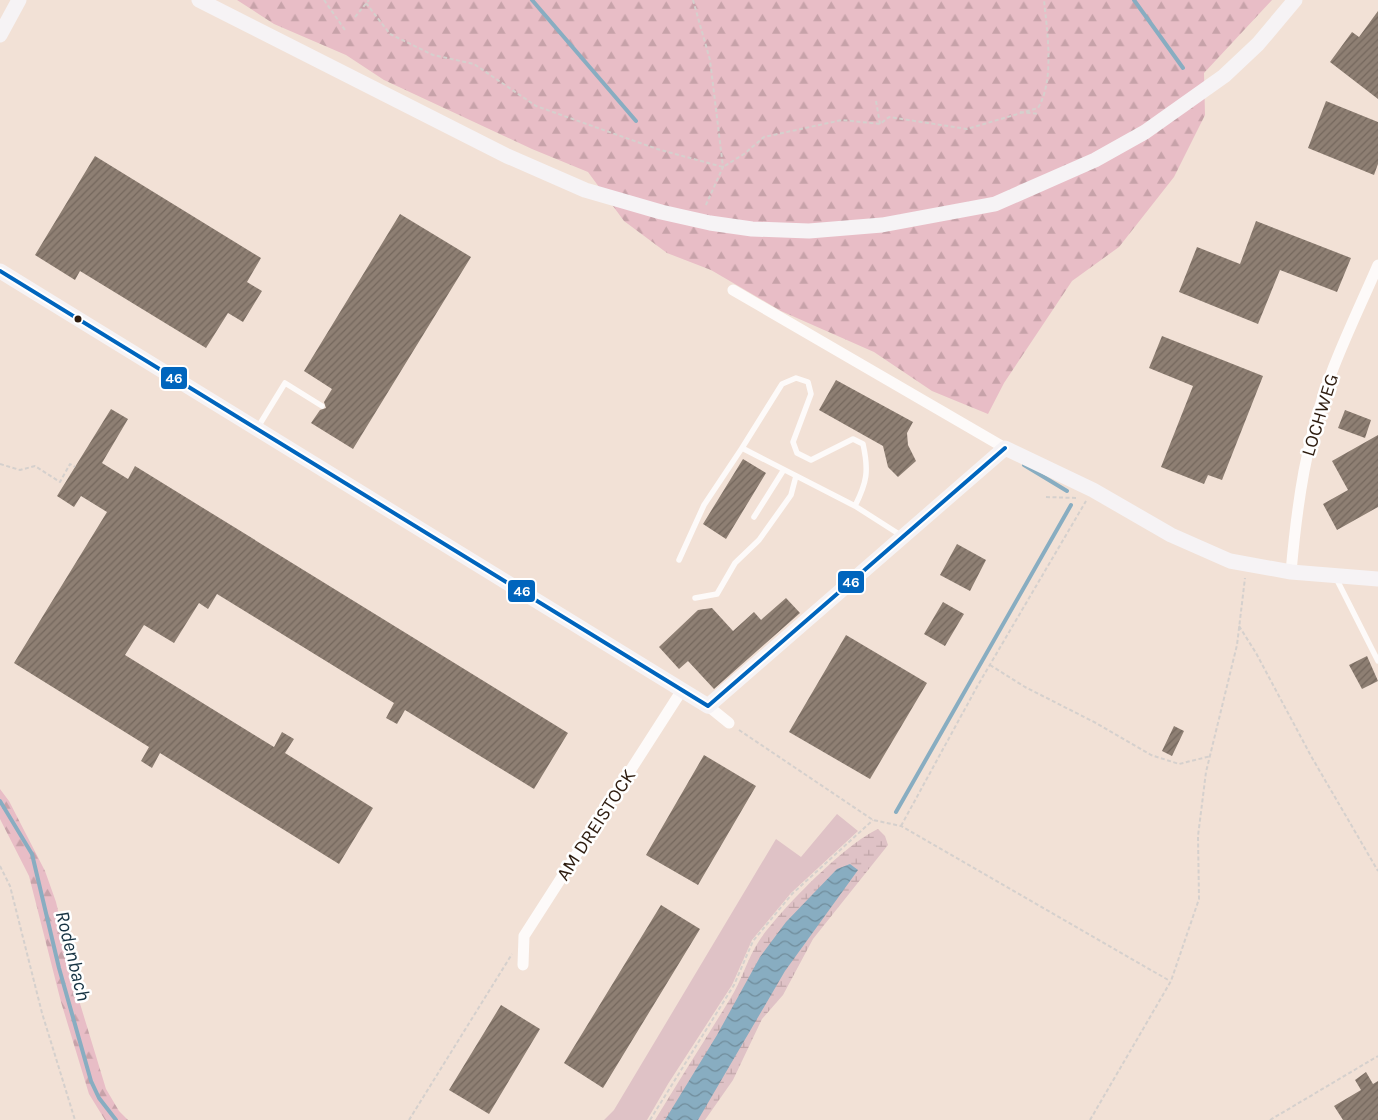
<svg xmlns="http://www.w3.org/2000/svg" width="1378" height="1120" viewBox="0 0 1378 1120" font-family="Karla,sans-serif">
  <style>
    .grass { fill: #dfc2c6 }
    .forest { fill: url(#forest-firs) }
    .wetland { fill: url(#wetland-marsh) }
    .water { fill: url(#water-waves) }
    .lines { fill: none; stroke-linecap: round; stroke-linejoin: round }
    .stream { stroke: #88adc1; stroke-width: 4 }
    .building { fill: url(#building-hatch) }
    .path { stroke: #d5d0cd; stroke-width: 2; stroke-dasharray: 4 2.5; stroke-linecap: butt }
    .lane { stroke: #fdfaf9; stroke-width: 5.5 }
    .street { stroke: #fdfaf9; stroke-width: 11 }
    .secondary { stroke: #f6f3f5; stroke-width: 15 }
    .bus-1-casing { stroke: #fff; stroke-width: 8 }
    .bus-1 { stroke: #0065bd; stroke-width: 4 }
    .bus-dot { fill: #2e1c0f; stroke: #fff; stroke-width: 2 }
    .labels { text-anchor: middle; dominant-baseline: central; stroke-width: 5; stroke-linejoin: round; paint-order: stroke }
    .street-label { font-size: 19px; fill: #2e1c0f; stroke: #fff }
    .water-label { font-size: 20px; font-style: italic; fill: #153242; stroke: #fff }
    .line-badge { stroke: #fff; stroke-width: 2 }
    .badge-label { font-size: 14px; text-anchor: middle; font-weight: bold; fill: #fff }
  </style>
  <defs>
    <pattern id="forest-firs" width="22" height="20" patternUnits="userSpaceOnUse" patternTransform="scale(1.25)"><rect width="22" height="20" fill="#e8bdc6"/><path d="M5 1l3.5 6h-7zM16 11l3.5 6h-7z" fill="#c7a2a9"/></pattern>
    <pattern id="wetland-marsh" width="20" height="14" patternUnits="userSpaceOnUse" patternTransform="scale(1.25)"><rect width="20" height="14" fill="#dfc2c6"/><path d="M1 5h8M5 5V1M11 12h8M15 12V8" fill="none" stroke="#c0a6a9"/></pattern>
    <pattern id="water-waves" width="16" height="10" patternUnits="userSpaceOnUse" patternTransform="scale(1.25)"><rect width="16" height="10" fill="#88adc1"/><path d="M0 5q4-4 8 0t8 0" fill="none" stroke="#708c9b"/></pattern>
    <pattern id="building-hatch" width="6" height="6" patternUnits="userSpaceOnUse" patternTransform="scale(1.25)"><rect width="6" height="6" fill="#8e7f73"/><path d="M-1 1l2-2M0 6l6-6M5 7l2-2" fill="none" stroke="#74675d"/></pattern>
  </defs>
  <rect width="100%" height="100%" fill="#f2e1d6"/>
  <!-- grass -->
  <path class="grass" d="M 837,814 L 858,831 L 791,893 L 752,940 L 732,985 L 668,1084 L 647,1120 L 604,1120 L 614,1110 L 776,839 L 801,857 Z"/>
  <!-- forest -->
  <path class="forest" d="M 237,0 L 1272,0 L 1204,73 L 1205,115 L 1174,177 L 1119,247 L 1072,281 L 1004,383 L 988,414 L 932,391 L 874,352 L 781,311 L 711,270 L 667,253 L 624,221 L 588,172 L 532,149 L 384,80 L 346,55 L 274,24 Z
    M 0,789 L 9,801 L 45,871 L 56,902 L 78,997 L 106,1089 L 119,1111 L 128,1120 L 105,1120 L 89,1094 L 61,1002 L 29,876 L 0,819 Z"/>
  <!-- wetland -->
  <path class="wetland" d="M 878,829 L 885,836 L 888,845 L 813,939 L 783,995 L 762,1019 L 733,1080 L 705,1120 L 655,1120 C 680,1079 705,1040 730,999 C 741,982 748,957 759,941 C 780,910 845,844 878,829 Z"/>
  <!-- water -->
  <path class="water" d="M 850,864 L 858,870 L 785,971 L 698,1120 L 665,1120 L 717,1035 L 760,957 L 786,922 L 837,869 Z"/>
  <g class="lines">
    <!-- stream -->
    <path class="stream" d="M 532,0 L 636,121
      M 1134,0 L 1183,68
      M 1024,465 L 1067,491
      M 0,801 L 32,854 L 59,968 L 91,1081 L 99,1098 L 116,1120
      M 896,812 L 1071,505"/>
  </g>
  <!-- building -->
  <path class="building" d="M 1378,11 L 1378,99 L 1330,62 L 1352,32 L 1359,37 Z
    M 1326,101 L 1378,122 L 1378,164 L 1374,175 L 1308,148 Z
    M 95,156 L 261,258 L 247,282 L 262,291 L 243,322 L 228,313 L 206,348 L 80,271 L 75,280 L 35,255 Z
    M 400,214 L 471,257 L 353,449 L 311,423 L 320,410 L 326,408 L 324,402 L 332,389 L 304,371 Z
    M 1256,221 L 1351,258 L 1337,292 L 1280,270 L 1258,324 L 1179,292 L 1197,247 L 1240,264 Z
    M 1162,336 L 1263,376 L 1222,480 L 1208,475 L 1204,484 L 1161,467 L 1193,386 L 1149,368 Z
    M 836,380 L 913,422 L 907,433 L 908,445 L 916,461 L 898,477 L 888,467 L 883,446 L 819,410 Z
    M 111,409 L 128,419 L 102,463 L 128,479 L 135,466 L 568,733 L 534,789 L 405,710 L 397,724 L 386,718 L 394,703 L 217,594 L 208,609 L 199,603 L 174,643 L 144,625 L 125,655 L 274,747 L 282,732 L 294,739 L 285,753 L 373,808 L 339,864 L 160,753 L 152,768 L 141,761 L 149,747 L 14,663 L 107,512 L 81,496 L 74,507 L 57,496 Z
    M 1345,410 L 1371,420 L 1365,438 L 1338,428 Z
    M 1378,435 L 1378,507 L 1337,530 L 1323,504 L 1348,490 L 1332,461 Z
    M 743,459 L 766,473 L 726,539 L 703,524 Z
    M 957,544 L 986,560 L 970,591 L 940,575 Z
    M 786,598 L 800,613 L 714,689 L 688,661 L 679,669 L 659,647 L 698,610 L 712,608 L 733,631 L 754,612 L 761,620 Z
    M 943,602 L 964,614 L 945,646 L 924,634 Z
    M 846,635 L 927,683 L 870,779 L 789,732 Z
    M 1367,656 L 1378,681 L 1362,689 L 1349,665 Z
    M 1174,726 L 1184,731 L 1172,756 L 1162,751 Z
    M 704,755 L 756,786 L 698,885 L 646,855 Z
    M 661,905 L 700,929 L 603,1088 L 564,1063 Z
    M 501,1005 L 540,1029 L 489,1114 L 449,1090 Z
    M 1366,1072 L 1373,1084 L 1378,1081 L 1378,1120 L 1343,1120 L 1334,1106 L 1361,1090 L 1355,1080 Z"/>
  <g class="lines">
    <!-- path -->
    <path class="path" d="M 324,0 L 345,30
      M 693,0 L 710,60 L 723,167 L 705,207
      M 366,3 L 390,34 L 433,55 L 474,64 L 536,106 L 657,149 L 723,167 L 744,154 L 764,137 L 842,120 L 880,124 L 889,117 L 967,129 L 1038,108 C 1055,80 1047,31 1044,0
      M 355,17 L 369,0
      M 876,101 L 880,124
      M 1020,112 L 1039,114
      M 0,464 L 20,470 L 35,466 L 60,482 L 70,464 L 75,467
      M 1046,497 L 1077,498
      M 1239,626 L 1256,653 L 1311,756 L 1378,871
      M 990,665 L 1025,687 L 1096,723 L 1151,755 L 1179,764 L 1211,756
      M 739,730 L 873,820 L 901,826 L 1170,981
      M 901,826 L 978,685 L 1086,501
      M 0,866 L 10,886 L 42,1013 L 75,1120
      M 409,1120 L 512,954
      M 650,1120 L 734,985 L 753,941 L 792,894 L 873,820
      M 1090,1120 L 1171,981 L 1199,899 L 1198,836 L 1206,772 L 1237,645 L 1245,578
      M 1270,1120 L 1378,1056"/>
    <!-- lane -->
    <path class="lane" d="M 258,427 L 285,383 L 322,406
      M 742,448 L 782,384 L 796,378 L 808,382 L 811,394 L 793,442 L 797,453 L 811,460 L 853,439 L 863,444 C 869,471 867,482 855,506
      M 754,517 L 783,471
      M 679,560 L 704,505 L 742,448 L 855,506 L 902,536
      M 1336,578 L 1378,661
      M 695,598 L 717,594 L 735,563 L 759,540 L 791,495 L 796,476"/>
    <!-- street -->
    <path class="street" d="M 733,290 L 1005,448
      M 1291,572 C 1297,505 1306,438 1331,374 C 1345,337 1362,302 1378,265
      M 708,706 L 729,723
      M 523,965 L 524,936 L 682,690"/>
    <!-- secondary -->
    <path class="secondary" d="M 199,0 L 507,156 L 585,190 L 661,212 L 710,223 L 752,229 L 809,231 L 882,225 L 995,204 L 1095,160 L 1145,132 L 1224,76 L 1258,44 L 1295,0
      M 0,35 L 19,0
      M 0,271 L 708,706 L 1005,448 L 1093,490 L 1171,535 L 1230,561 L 1291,572 L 1378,579"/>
    <!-- bus-1 casing -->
    <g class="bus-1-casing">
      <path id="bus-1" d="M 0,271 L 708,706 L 1005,448"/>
    </g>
    <!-- bus-1 -->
    <use href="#bus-1" class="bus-1"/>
  </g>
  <!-- markers -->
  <circle class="bus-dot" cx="78" cy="319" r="4.5"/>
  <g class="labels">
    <!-- street labels -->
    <g class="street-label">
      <text transform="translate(1320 415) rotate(-73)">LOCHWEG</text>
      <text transform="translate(596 825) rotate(-57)">AM DREISTOCK</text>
    </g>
    <!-- water labels -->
    <g class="water-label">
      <text transform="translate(73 956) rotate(76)">Rodenbach</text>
    </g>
  </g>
  <g class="line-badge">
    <rect x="160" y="366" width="28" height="24" rx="5" fill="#0065bd"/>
    <rect x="837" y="570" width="28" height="24" rx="5" fill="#0065bd"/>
    <rect x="507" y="579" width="29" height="24" rx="5" fill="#0065bd"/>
  </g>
  <g class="badge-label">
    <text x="174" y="383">46</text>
    <text x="851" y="587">46</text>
    <text x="522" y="596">46</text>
  </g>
</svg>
